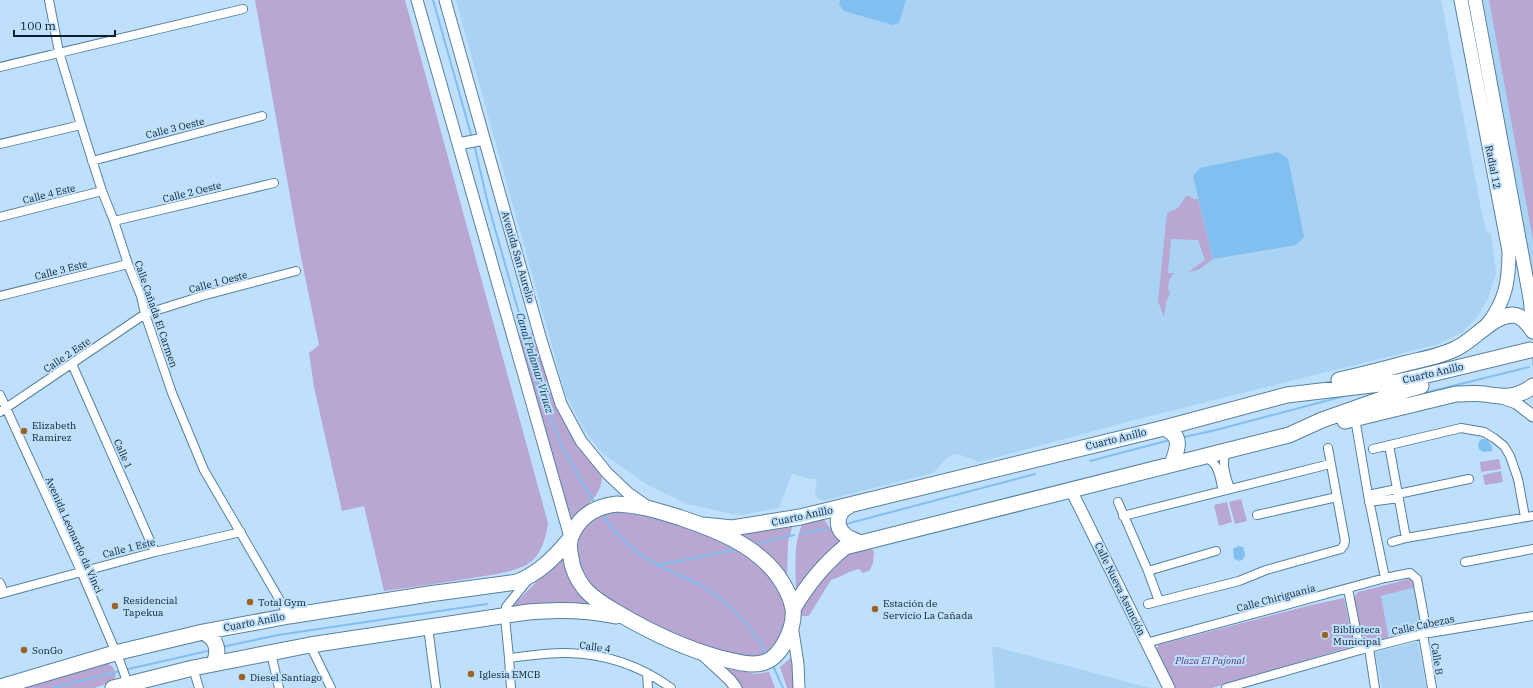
<svg xmlns="http://www.w3.org/2000/svg" width="1533" height="688" viewBox="0 0 1533 688" font-family="'IBM Plex Serif',serif">
  <style>
    .built { fill: #aad2f2 }
    .green { fill: #b8a7d2 }
    .water { fill: #81bff0 }
    .lines { fill: none; stroke-linecap: round; stroke-linejoin: round }
    .stream { stroke: #81bff0; stroke-width: 2 }
    .highway-tunnel { stroke: #9bb9d3; stroke-width: 15; stroke-dasharray: 15 8; stroke-linecap: butt }
    .street-casing { stroke: #57809f; stroke-width: 10 }
    .secondary-casing { stroke: #57809f; stroke-width: 13 }
    .primary-casing { stroke: #57809f; stroke-width: 15 }
    .highway-casing { stroke: #57809f; stroke-width: 17 }
    .street { stroke: #fff; stroke-width: 8 }
    .secondary { stroke: #fff; stroke-width: 11 }
    .primary { stroke: #fff; stroke-width: 13 }
    .highway { stroke: #fff; stroke-width: 15 }
    .poi-dot { fill: #9e6224; stroke: #bee0fd; stroke-width: 1.5 }
    .labels { text-anchor: middle; dominant-baseline: central; stroke-width: 4; stroke-linejoin: round; paint-order: stroke }
    .street-label { font-size: 10px; fill: #0d1e2b; stroke: #bee0fd }
    .poi-label { font-size: 10px; fill: #0d1e2b; stroke: #bee0fd; text-anchor: start }
    .park-label { font-size: 10px; font-style: italic; fill: #5d3a86; stroke: #bee0fd }
    .water-label { font-size: 11px; font-style: italic; fill: #124162; stroke: #bee0fd }
  </style>
  <rect width="100%" height="100%" fill="#bee0fd"/>
  <!-- built -->
  <path class="built" d="M 456,0 L 1441,0 L 1482,214 L 1487,233 L 1491,233 L 1496,274 L 1488,298 L 1478,316 L 1463,332 L 1439,344 L 1131,421 L 979,462 L 958,454 L 953,455 L 948,457 L 933,473 L 822,501 L 815,496 L 817,479 L 812,479 L 792,474 L 779,508 L 742,515 L 733,514 L 687,504 L 646,484 L 602,453 L 585,431 L 565,393 Z
    M 1483,0 L 1533,0 L 1533,283 Z
    M 1416,587 L 1421,629 L 1389,640 L 1381,596 Z
    M 1418,642 L 1426,688 L 1382,688 L 1375,652 Z
    M 993,647 L 996,647 L 1150,688 L 995,688 L 992,648 Z"/>
  <!-- green -->
  <path class="green" d="M 255,0 L 405,0 L 548,523 C 546,538 541,557 526,565 C 510,573 490,575 472,578 C 443,583 413,587 384,591 L 364,506 L 342,511 L 314,387 L 309,353 L 319,345 L 300,252 Z
    M 1489,0 L 1533,0 L 1533,240 Z
    M 1187,195 L 1194,199 L 1198,199 L 1213,259 L 1200,269 L 1188,272 L 1205,260 L 1198,240 L 1171,239 L 1168,273 L 1174,273 L 1169,280 L 1168,288 L 1170,294 L 1166,302 L 1164,317 L 1158,301 L 1167,213 L 1178,208 Z
    M 535,333 L 558,406 L 602,474 C 603,496 585,507 570,521 L 517,335 Z
    M 1499,459 L 1501,469 L 1481,472 L 1480,462 Z
    M 1501,471 L 1503,482 L 1485,485 L 1483,475 Z
    M 1241,499 L 1247,521 L 1235,524 L 1229,502 Z
    M 1227,502 L 1232,522 L 1219,526 L 1214,505 Z
    M 614,508 L 671,518 L 741,548 L 776,581 L 787,606 L 786,619 L 773,653 L 760,658 L 748,658 L 677,640 L 590,589 L 579,573 L 576,544 L 580,531 L 591,518 Z
    M 822,516 C 829,527 834,535 845,542 L 796,595 C 796,570 792,541 805,519 Z
    M 793,524 L 788,542 L 787,578 L 733,531 Z
    M 869,547 L 874,551 L 873,563 L 870,570 L 863,573 L 859,569 C 848,571 842,577 831,580 L 810,614 L 808,616 L 803,616 L 799,614 L 802,603 L 849,550 Z
    M 564,555 L 598,608 L 510,612 L 517,601 Z
    M 1409,579 L 1415,582 L 1416,587 L 1381,596 L 1389,640 L 1366,645 L 1362,642 L 1354,597 L 1358,592 Z
    M 1344,598 L 1354,646 L 1212,688 L 1173,688 L 1156,654 L 1158,645 L 1307,606 Z
    M 793,656 L 794,688 L 787,688 L 780,667 Z
    M 107,663 L 113,667 L 116,675 L 113,682 L 94,688 L 15,688 Z
    M 726,668 L 755,674 L 769,672 L 775,688 L 742,688 Z"/>
  <!-- water -->
  <path class="water" d="M 840,0 L 906,0 L 899,23 L 893,25 L 844,11 L 839,4 Z
    M 1278,152 L 1288,159 L 1304,237 L 1296,245 L 1213,259 L 1193,176 L 1200,168 Z
    M 1481,439 L 1486,439 C 1490,442 1493,447 1492,451 L 1483,452 L 1479,449 L 1478,444 Z
    M 1238,546 L 1243,547 L 1245,554 L 1244,558 L 1240,561 L 1234,559 L 1233,549 Z"/>
  <g class="lines">
    <!-- stream -->
    <path class="stream" d="M 433,0 L 472,138
      M 474,144 L 488,204 L 543,398 L 563,449 L 595,504
      M 1367,393 L 1373,393
      M 1416,395 L 1529,367
      M 1184,437 L 1216,430 L 1348,395
      M 1090,461 L 1170,440
      M 602,514 C 618,537 633,552 658,565 C 672,573 688,578 702,586 C 731,603 751,626 767,654
      M 846,524 L 1035,474
      M 802,534 L 827,528
      M 760,543 L 794,535
      M 659,565 L 734,550
      M 222,647 L 278,635 L 487,604
      M 773,666 L 783,688
      M 124,670 L 212,650
      M 53,688 L 120,671"/>
    <!-- highway-tunnel -->
    <path class="highway-tunnel" d="M 1532,358 L 1533,358"/>
    <!-- street casing -->
    <g class="street-casing">
      <path id="street" d="M 49,0 L 59,52 L 81,125 L 102,191 L 114,221 L 128,264 L 141,296 L 145,314 L 172,393 L 204,470 L 289,616
        M 0,67 L 243,9
        M 0,144 L 81,125
        M 92,161 L 262,116
        M 0,217 L 102,191
        M 114,221 L 274,183
        M 0,296 L 128,264
        M 72,364 L 155,552
        M 0,395 L 81,571 L 120,662 L 128,684
        M 0,412 L 145,314 L 202,296 L 296,271
        M 1355,418 L 1368,495 L 1385,578
        M 1389,445 L 1406,538
        M 1373,449 L 1461,428 L 1484,432 L 1494,438 L 1504,446 L 1510,456 L 1518,479 L 1525,517
        M 1228,451 L 1226,452 C 1221,464 1226,476 1230,489
        M 1205,457 C 1220,464 1219,476 1223,491
        M 1398,494 L 1469,479
        M 1368,495 L 1397,489
        M 1118,502 L 1148,571 L 1159,601
        M 1369,502 L 1399,498
        M 1257,515 L 1337,497
        M 1123,516 L 1330,464
        M 1392,542 L 1406,538 L 1533,516
        M 1465,562 L 1533,549
        M 1148,571 L 1216,551
        M 0,583 L 4,593
        M 1348,589 L 1360,650
        M 0,594 L 155,552 L 241,532
        M 1148,604 L 1239,581 L 1266,570 L 1341,549 L 1344,545 L 1345,541 L 1328,448
        M 428,627 L 436,688
        M 1423,634 L 1432,688
        M 1146,643 L 1385,578 L 1410,573 L 1417,579 L 1427,633
        M 310,645 L 331,688
        M 1369,648 L 1375,688
        M 271,653 L 279,688
        M 509,658 C 529,656 548,652 568,653 C 605,654 641,666 671,688
        M 193,668 L 199,688
        M 647,673 L 648,688
        M 511,688 L 509,658 L 505,617 L 506,607 L 527,581
        M 1226,688 L 1360,650 L 1423,634 L 1533,616"/>
    </g>
    <!-- secondary casing -->
    <g class="secondary-casing">
      <path id="secondary" d="M 417,0 L 570,537
        M 445,0 L 541,340 L 561,404 L 581,441 L 607,473 L 628,493 L 648,507
        M 458,144 L 484,139
        M 1502,398 L 1516,403 L 1533,416
        M 1071,490 L 1169,688
        M 792,625 L 798,664 L 799,688
        M 702,654 L 730,680 L 736,688"/>
    </g>
    <!-- primary casing -->
    <g class="primary-casing">
      <path id="primary" d="M 1461,0 L 1509,251 C 1509,281 1506,301 1486,326
        M 1475,0 L 1530,298 L 1533,326"/>
    </g>
    <!-- highway casing -->
    <g class="highway-casing">
      <path id="highway" d="M 1339,380 C 1362,375 1385,369 1407,363 C 1424,359 1442,356 1457,348 C 1474,340 1492,316 1512,315 C 1522,315 1528,324 1533,331
        M 1345,421 L 1456,394 C 1465,394 1475,393 1485,394 C 1504,397 1516,399 1533,386
        M 1164,428 C 1183,436 1178,448 1172,464
        M 617,504 C 641,505 659,511 681,518 C 717,530 755,545 778,576 C 785,586 791,597 793,609 C 795,627 782,656 765,662 C 752,667 733,661 720,658 C 684,648 650,632 618,613 C 606,606 593,599 584,588 C 578,580 572,568 571,558 C 569,548 568,541 573,532 C 582,514 598,506 617,504 Z
        M 849,506 C 837,511 834,527 845,535 C 849,539 855,540 860,543
        M 703,525 L 732,528 L 800,517 L 1164,428 L 1287,395 L 1397,382 L 1419,377 L 1530,350
        M 793,609 C 807,585 823,565 845,547 L 1289,435 L 1322,420 L 1410,389 L 1421,386
        M 203,632 C 216,638 221,651 213,664
        M 0,687 L 115,653 L 203,632 L 289,616 L 429,594 L 517,582 C 539,573 554,558 569,540
        M 113,688 L 193,668 L 310,645 L 528,612 C 558,609 587,610 616,616"/>
    </g>
    <!-- street -->
    <use href="#street" class="street"/>
    <!-- secondary -->
    <use href="#secondary" class="secondary"/>
    <!-- primary -->
    <use href="#primary" class="primary"/>
    <!-- highway -->
    <use href="#highway" class="highway"/>
  </g>
  <!-- markers -->
  <g class="poi-dot">
    <circle cx="24" cy="431" r="4"/>
    <circle cx="250" cy="602" r="4"/>
    <circle cx="115" cy="606" r="4"/>
    <circle cx="875" cy="609" r="4"/>
    <circle cx="1325" cy="635" r="4"/>
    <circle cx="24" cy="650" r="4"/>
    <circle cx="471" cy="674" r="4"/>
    <circle cx="242" cy="677" r="4"/>
  </g>
  <g class="labels">
    <!-- street labels -->
    <g class="street-label">
      <text transform="translate(175 128) rotate(-14)">Calle 3 Oeste</text>
      <text transform="translate(1493 167) rotate(79)">Radial 12</text>
      <text transform="translate(192 192) rotate(-14)">Calle 2 Oeste</text>
      <text transform="translate(49 194) rotate(-14)">Calle 4 Este</text>
      <text transform="translate(518 257) rotate(74)">Avenida San Aurelio</text>
      <text transform="translate(61 270) rotate(-14)">Calle 3 Este</text>
      <text transform="translate(218 282) rotate(-15)">Calle 1 Oeste</text>
      <text transform="translate(156 314) rotate(71)">Calle Cañada El Carmen</text>
      <text transform="translate(67 355) rotate(-34)">Calle 2 Este</text>
      <text transform="translate(1433 373) rotate(-13)">Cuarto Anillo</text>
      <text transform="translate(1116 439) rotate(-14)">Cuarto Anillo</text>
      <text transform="translate(123 454) rotate(66)">Calle 1</text>
      <text transform="translate(802 516) rotate(-12)">Cuarto Anillo</text>
      <text transform="translate(74 535) rotate(66)">Avenida Leonardo da Vinci</text>
      <text transform="translate(129 548) rotate(-14)">Calle 1 Este</text>
      <text transform="translate(1120 589) rotate(64)">Calle Nueva Asunción</text>
      <text transform="translate(1276 598) rotate(-15)">Calle Chiriguanía</text>
      <text transform="translate(254 622) rotate(-11)">Cuarto Anillo</text>
      <text transform="translate(1423 625) rotate(-12)">Calle Cabezas</text>
      <text transform="translate(595 647) rotate(8)">Calle 4</text>
      <text transform="translate(1437 659) rotate(81)">Calle B</text>
    </g>
    <!-- poi labels -->
    <g class="poi-label">
      <text x="32" y="425">Elizabeth<tspan x="32" dy="12">Ramirez</tspan></text>
      <text x="123" y="600">Residencial<tspan x="123" dy="12">Tapekua</tspan></text>
      <text x="258" y="602">Total Gym</text>
      <text x="883" y="603">Estación de<tspan x="883" dy="12">Servicio La Cañada</tspan></text>
      <text x="1333" y="629">Biblioteca<tspan x="1333" dy="12">Municipal</tspan></text>
      <text x="32" y="650">SonGo</text>
      <text x="479" y="674">Iglesia EMCB</text>
      <text x="250" y="677">Diesel Santiago</text>
    </g>
    <!-- park labels -->
    <g class="park-label">
      <text x="1210" y="660">Plaza El Pajonal</text>
    </g>
    <!-- water labels -->
    <g class="water-label">
      <text transform="translate(535 363) rotate(73)">Canal Palamar Viruez</text>
    </g>
  </g>
  <!-- scale -->
  <path d="M14 30v6h101v-6" fill="none" stroke="#0d1e2b" stroke-width="2"/>
  <text x="20" y="30" font-size="12" fill="#0d1e2b" stroke="#bee0fd" stroke-width="3" paint-order="stroke">100 m</text>
</svg>
